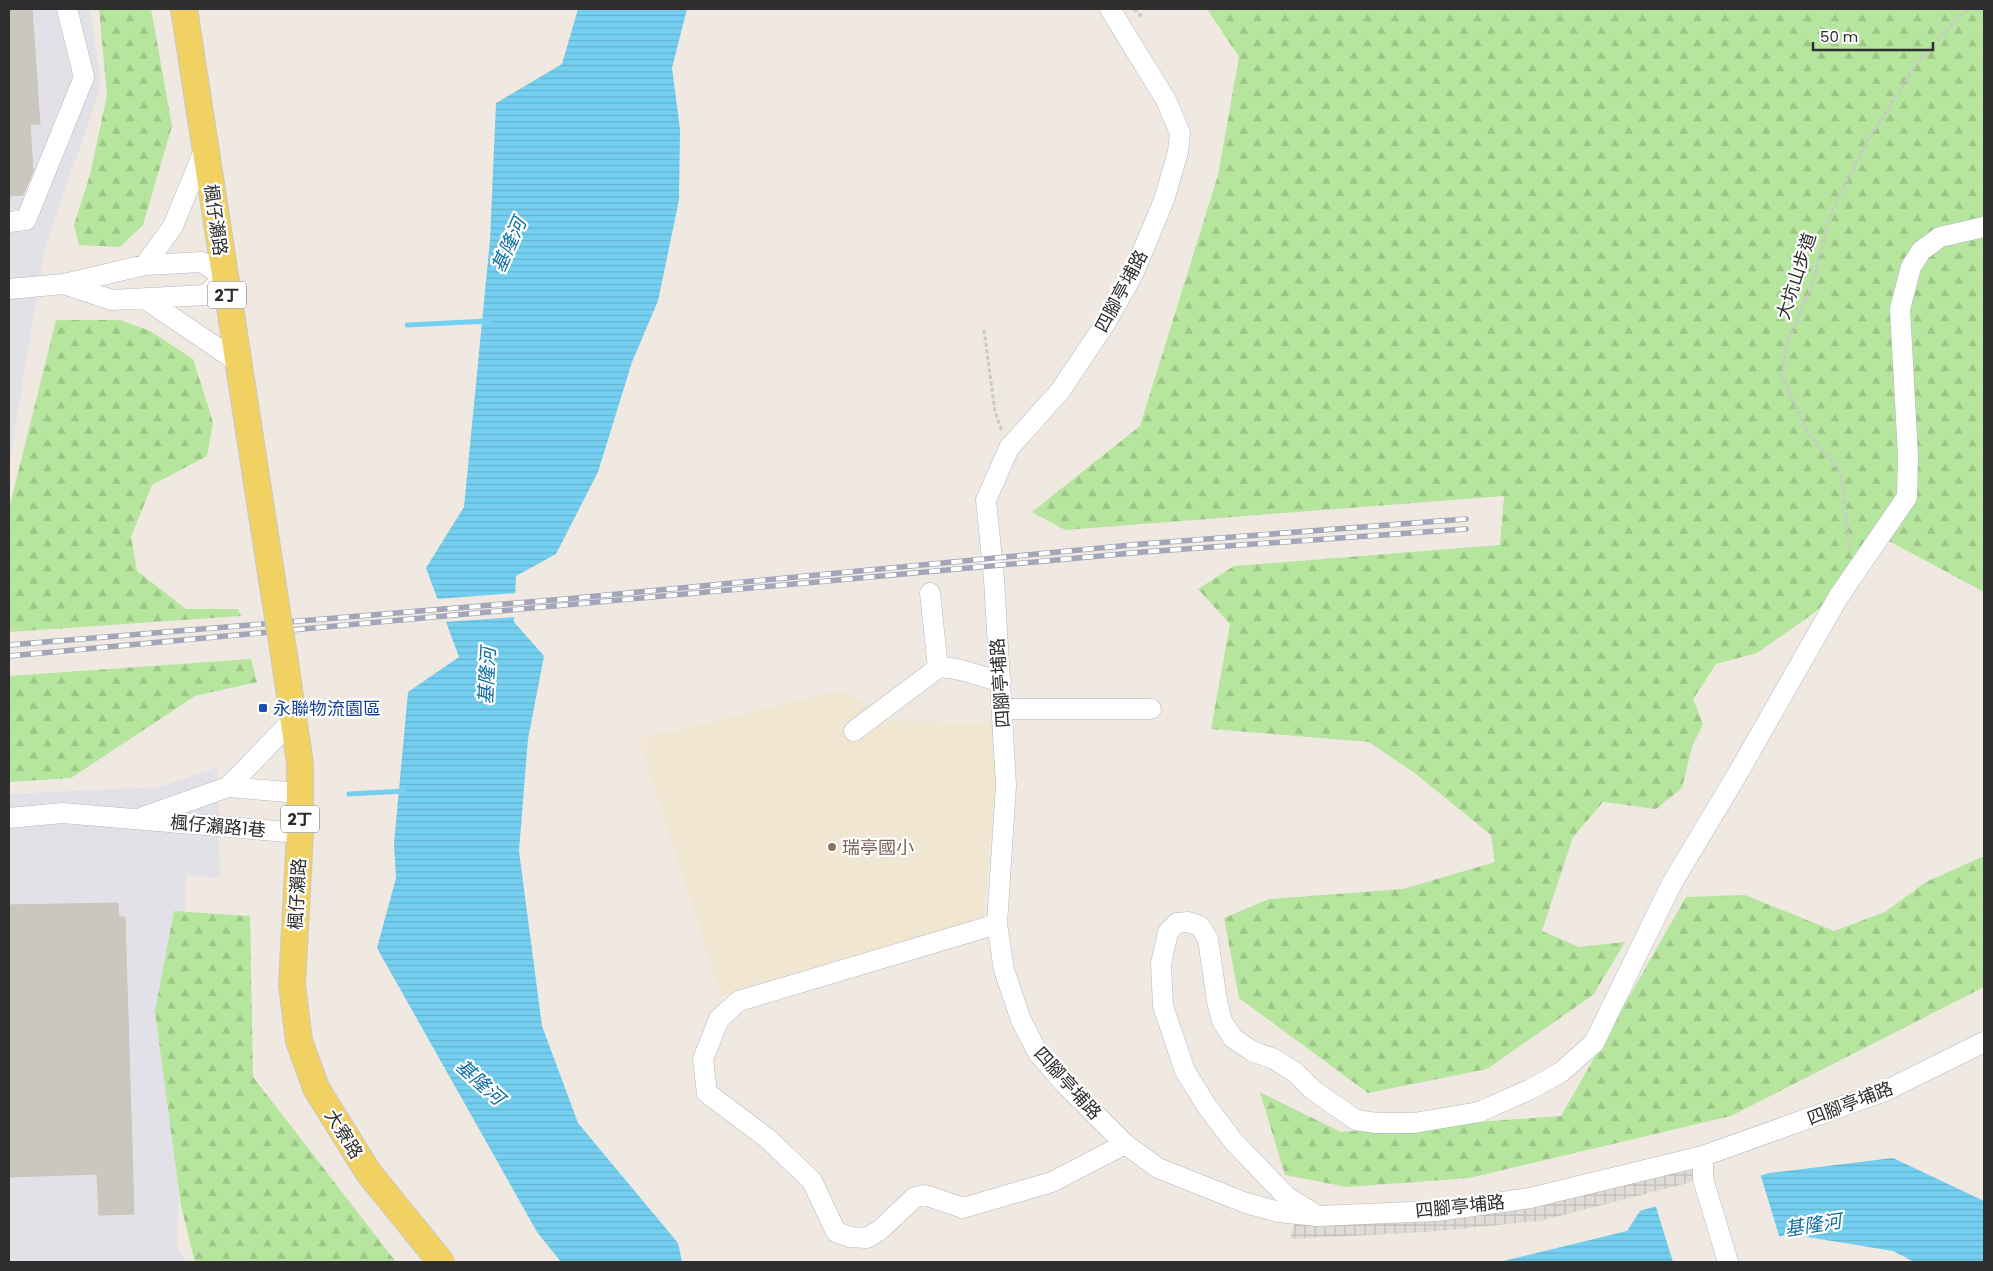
<svg xmlns="http://www.w3.org/2000/svg" width="1993" height="1271" viewBox="0 0 1993 1271" font-family="Poppins,'Noto Sans TC',sans-serif">
  <style>
    .industrial { fill: #e3e1e8 }
    .education { fill: #f0e6d1 }
    .forest { fill: url(#forest-firs) }
    .plaza { fill: url(#plaza-grid) }
    .water { fill: url(#water-rules) }
    .pier { fill: #efe9e1 }
    .lines { fill: none; stroke-linecap: round; stroke-linejoin: round }
    .stream { stroke: #75cff0; stroke-width: 5 }
    .building { fill: #cbc7bf; stroke: #cbc5ba }
    .minor-casing { stroke: #b4b7c1; stroke-width: 21 }
    .major-casing { stroke: #c9c9c9; stroke-width: 28 }
    .path { stroke: #c9c9c9; stroke-width: 3; stroke-dasharray: 4 2.5; stroke-linecap: butt }
    .minor { stroke: #fff; stroke-width: 20 }
    .major { stroke: #f2d163; stroke-width: 26 }
    .rail-casing { stroke: #a3a6b8; stroke-width: 5.5 }
    .rail { stroke: #fff; stroke-width: 4; stroke-dasharray: 11; stroke-linecap: butt }
    .major-bridge-casing { stroke: #c9c9c9; stroke-width: 28; stroke-linecap: butt }
    .major-bridge { stroke: #f2d163; stroke-width: 26 }
    .transit-dot { fill: #1a4fb4; stroke: #fff; stroke-width: 2 }
    .education-dot { fill: #8d6e63; stroke: #fff; stroke-width: 2 }
    .labels { text-anchor: middle; dominant-baseline: central; stroke-width: 4.5; stroke-linejoin: round; paint-order: stroke }
    .shield { fill: #fff; stroke: #6d6d6d; stroke-width: 1 }
    .shield-label { font-size: 16px; font-weight: bold; fill: #2e2e2e }
    .street-label { font-size: 18px; fill: #2e2e2e; stroke: #fff }
    .transit-label { font-size: 18px; fill: #164399; stroke: #fff; text-anchor: start }
    .education-label { font-size: 18px; fill: #785e54; stroke: #fff; text-anchor: start }
    .water-label { font-size: 19px; font-style: italic; fill: #0d6fa3; stroke: #fff }
  </style>
  <defs>
    <pattern id="forest-firs" width="22" height="20" patternUnits="userSpaceOnUse" patternTransform="scale(1.25)"><rect width="22" height="20" fill="#b6e59e"/><path d="M5 1l3.5 6h-7zM16 11l3.5 6h-7z" fill="#9dc588"/></pattern>
    <pattern id="plaza-grid" width="8" height="8" patternUnits="userSpaceOnUse" patternTransform="scale(1.25)"><rect width="8" height="8" fill="#dfdcd8"/><path d="M0 4h8M4 0v8" fill="none" stroke="#c0bdba"/></pattern>
    <pattern id="water-rules" width="6" height="5" patternUnits="userSpaceOnUse" patternTransform="scale(1.25)"><rect width="6" height="5" fill="#75cff0"/><path d="M0 2.5h6" fill="none" stroke="#66b2ce"/></pattern>
  </defs>
  <rect width="100%" height="100%" fill="#efe9e1"/>
  <!-- industrial -->
  <path class="industrial" d="M 9,9 L 90,9 L 101,85 L 45,249 L 9,466 Z
    M 217,767 L 220,878 L 186,875 L 177,1248 L 187,1262 L 9,1262 L 9,794 L 160,787 Z"/>
  <!-- education -->
  <path class="education" d="M 842,690 L 893,721 L 994,723 L 997,776 L 983,919 L 797,977 L 721,996 L 639,739 Z"/>
  <!-- forest -->
  <path class="forest" d="M 99,9 L 151,9 L 172,126 L 143,225 L 120,247 L 79,245 L 74,225 L 90,175 L 107,95 Z
    M 1207,9 L 1984,9 L 1984,592 L 1872,532 L 1818,610 L 1757,653 L 1716,664 L 1693,699 L 1703,724 L 1692,747 L 1682,788 L 1656,809 L 1603,802 L 1573,837 L 1542,931 L 1579,947 L 1625,942 L 1593,995 L 1487,1069 L 1368,1093 L 1239,998 L 1224,918 L 1269,899 L 1403,889 L 1495,862 L 1491,835 L 1416,774 L 1369,742 L 1211,729 L 1230,624 L 1198,589 L 1234,566 L 1500,545 L 1504,496 L 1065,530 L 1032,512 L 1140,426 L 1218,175 L 1239,57 Z
    M 56,320 L 120,320 L 150,331 L 193,359 L 213,422 L 207,456 L 152,485 L 131,537 L 137,571 L 186,609 L 238,609 L 241,616 L 9,632 L 9,509 Z
    M 251,659 L 257,682 L 195,696 L 71,778 L 9,782 L 9,676 Z
    M 1984,856 L 1984,987 L 1731,1116 L 1469,1178 L 1347,1187 L 1285,1175 L 1260,1092 L 1341,1132 L 1561,1116 L 1686,897 L 1745,895 L 1834,931 L 1885,912 L 1926,882 Z
    M 174,911 L 250,916 L 253,1077 L 396,1262 L 195,1262 L 181,1206 L 155,1012 Z"/>
  <!-- plaza -->
  <path class="plaza" d="M 1703,1156 L 1703,1179 L 1540,1221 L 1427,1232 L 1290,1239 L 1297,1214 L 1452,1209 Z"/>
  <!-- water -->
  <path class="water" d="M 578,9 L 687,9 L 672,68 L 680,129 L 679,200 L 658,301 L 632,362 L 598,472 L 556,554 L 516,576 L 514,622 L 544,656 L 528,739 L 519,851 L 542,1026 L 578,1123 L 678,1243 L 682,1262 L 561,1262 L 537,1232 L 377,948 L 396,878 L 394,844 L 408,692 L 459,657 L 426,568 L 464,507 L 490,240 L 496,103 L 562,64 Z
    M 1893,1158 L 1984,1201 L 1984,1262 L 1914,1262 L 1893,1251 L 1789,1234 L 1686,1262 L 1499,1262 L 1627,1231 L 1640,1211 L 1769,1173 Z"/>
  <!-- pier -->
  <path class="pier" d="M 518,593 L 517,617 L 444,622 L 436,599 Z
    M 1760,1173 L 1780,1239 L 1696,1262 L 1673,1262 L 1655,1204 Z"/>
  <g class="lines">
    <!-- stream -->
    <path class="stream" d="M 407,325 L 489,321
      M 349,794 L 404,791"/>
  </g>
  <!-- building -->
  <path class="building" d="M 9,9 L 32,9 L 40,124 L 30,124 L 33,171 L 23,195 L 9,196 Z
    M 118,903 L 119,917 L 125,917 L 134,1214 L 99,1215 L 97,1174 L 9,1177 L 9,905 Z"/>
  <g class="lines">
    <!-- minor casing -->
    <g class="minor-casing">
      <path id="minor" d="M 1110,9 L 1166,100 L 1180,133 L 1178,152 L 1164,200 L 1133,274 L 1105,324 L 1060,391 L 1009,448 L 986,500 L 994,579 L 1006,785 L 997,924 L 1004,970 L 1021,1020 L 1038,1053 L 1063,1082 L 1125,1144 L 1158,1168 L 1246,1203 L 1279,1212 L 1317,1216 L 1437,1211 L 1530,1198 L 1703,1156 L 1885,1091 L 1984,1042
        M 9,222 L 26,220 L 84,77 L 67,9
        M 145,265 L 173,226 L 205,148
        M 9,289 L 64,284 L 145,265 L 202,262 L 224,278 L 206,295 L 112,300 L 64,284
        M 145,299 L 238,362
        M 930,593 L 938,668
        M 1003,709 L 1151,709
        M 854,731 L 938,668 C 955,665 982,678 1001,681
        M 228,787 L 300,793
        M 143,817 L 228,787 L 293,720
        M 9,818 L 62,813 L 300,833
        M 997,924 L 739,1001 L 719,1019 L 703,1059 L 707,1093 L 767,1138 L 812,1181 L 836,1232 L 850,1237 L 867,1238 L 880,1230 L 915,1197 L 925,1195 L 963,1208 L 1052,1182 L 1125,1144
        M 1703,1156 L 1703,1179 L 1728,1262
        M 1313,1213 L 1287,1197 L 1234,1142 L 1206,1105 L 1185,1071 L 1163,1006 L 1161,964 L 1168,932 L 1177,923 L 1188,922 L 1200,926 L 1208,939 L 1217,1001 L 1222,1021 L 1233,1038 L 1252,1051 L 1274,1059 L 1296,1073 L 1313,1090 L 1356,1120 L 1377,1123 L 1414,1123 L 1479,1112 L 1533,1088 L 1561,1072 L 1594,1043 L 1672,883 L 1738,773 L 1839,596 L 1907,497 L 1908,456 L 1900,309 L 1911,267 L 1921,251 L 1940,237 L 1984,227"/>
    </g>
    <!-- major casing -->
    <g class="major-casing">
      <path id="major" d="M 184,9 L 272,580
        M 284,655 L 300,764 L 300,833 L 292,985 L 299,1041 L 316,1088 L 368,1172 L 441,1262"/>
    </g>
    <!-- path -->
    <path class="path" d="M 1134,9 L 1142,17
      M 984,330 L 995,412 L 1002,431
      M 1849,549 L 1841,472 L 1807,432 L 1782,375 L 1786,346 L 1812,285 L 1831,212 L 1865,145 L 1917,63 L 1967,9"/>
    <!-- minor -->
    <use href="#minor" class="minor"/>
    <!-- major -->
    <use href="#major" class="major"/>
    <!-- rail casing -->
    <g class="rail-casing">
      <path id="rail" d="M 9,645 L 565,599 L 1142,544 L 1466,519
        M 9,656 L 1143,552 L 1466,529"/>
    </g>
    <!-- rail -->
    <use href="#rail" class="rail"/>
    <!-- major-bridge casing -->
    <g class="major-bridge-casing">
      <path id="major-bridge" d="M 272,580 L 284,655"/>
    </g>
    <!-- major-bridge -->
    <use href="#major-bridge" class="major-bridge"/>
  </g>
  <!-- markers -->
  <rect class="transit-dot" x="258" y="703" width="10" height="10" rx="2.5"/>
  <circle class="education-dot" cx="832" cy="847" r="5"/>
  <g class="labels">
    <!-- shield labels -->
    <g class="shield">
      <rect x="208" y="281.5" width="38" height="27" rx="4"/>
      <rect x="281" y="805.5" width="38" height="27" rx="4"/>
    </g>
    <g class="shield-label">
      <text x="227" y="295">2丁</text>
      <text x="300" y="819">2丁</text>
    </g>
    <!-- street labels -->
    <g class="street-label">
      <text transform="translate(216 220) rotate(82)">楓仔瀨路</text>
      <text transform="translate(1796 276) rotate(-72)">大坑山步道</text>
      <text transform="translate(1121 291) rotate(-62)">四腳亭埔路</text>
      <text transform="translate(1000 683) rotate(-94)">四腳亭埔路</text>
      <text transform="translate(218 826) rotate(5)">楓仔瀨路1巷</text>
      <text transform="translate(297 894) rotate(-87)">楓仔瀨路</text>
      <text transform="translate(1068 1083) rotate(48)">四腳亭埔路</text>
      <text transform="translate(1850 1103) rotate(-21)">四腳亭埔路</text>
      <text transform="translate(344 1134) rotate(58)">大寮路</text>
      <text transform="translate(1460 1206) rotate(-6)">四腳亭埔路</text>
    </g>
    <!-- transit labels -->
    <g class="transit-label">
      <text x="273" y="708">永聯物流園區</text>
    </g>
    <!-- education labels -->
    <g class="education-label">
      <text x="842" y="847">瑞亭國小</text>
    </g>
    <!-- water labels -->
    <g class="water-label">
      <text transform="translate(509 245) rotate(-66)">基隆河</text>
      <text transform="translate(487 676) rotate(-87)">基隆河</text>
      <text transform="translate(480 1082) rotate(42)">基隆河</text>
      <text transform="translate(1813 1225) rotate(-9)">基隆河</text>
    </g>
  </g>
  <!-- border -->
  <rect width="1993" height="1271" fill="none" stroke="#2e2e2e" stroke-width="20"/>
  <!-- scale -->
  <path d="M1813 42v8h120v-8" fill="none" stroke="#2e2e2e" stroke-width="2.5"/>
  <text x="1820" y="42" font-size="15" fill="#2e2e2e" stroke="#ffffff" stroke-width="4" paint-order="stroke">50 m</text>
</svg>
